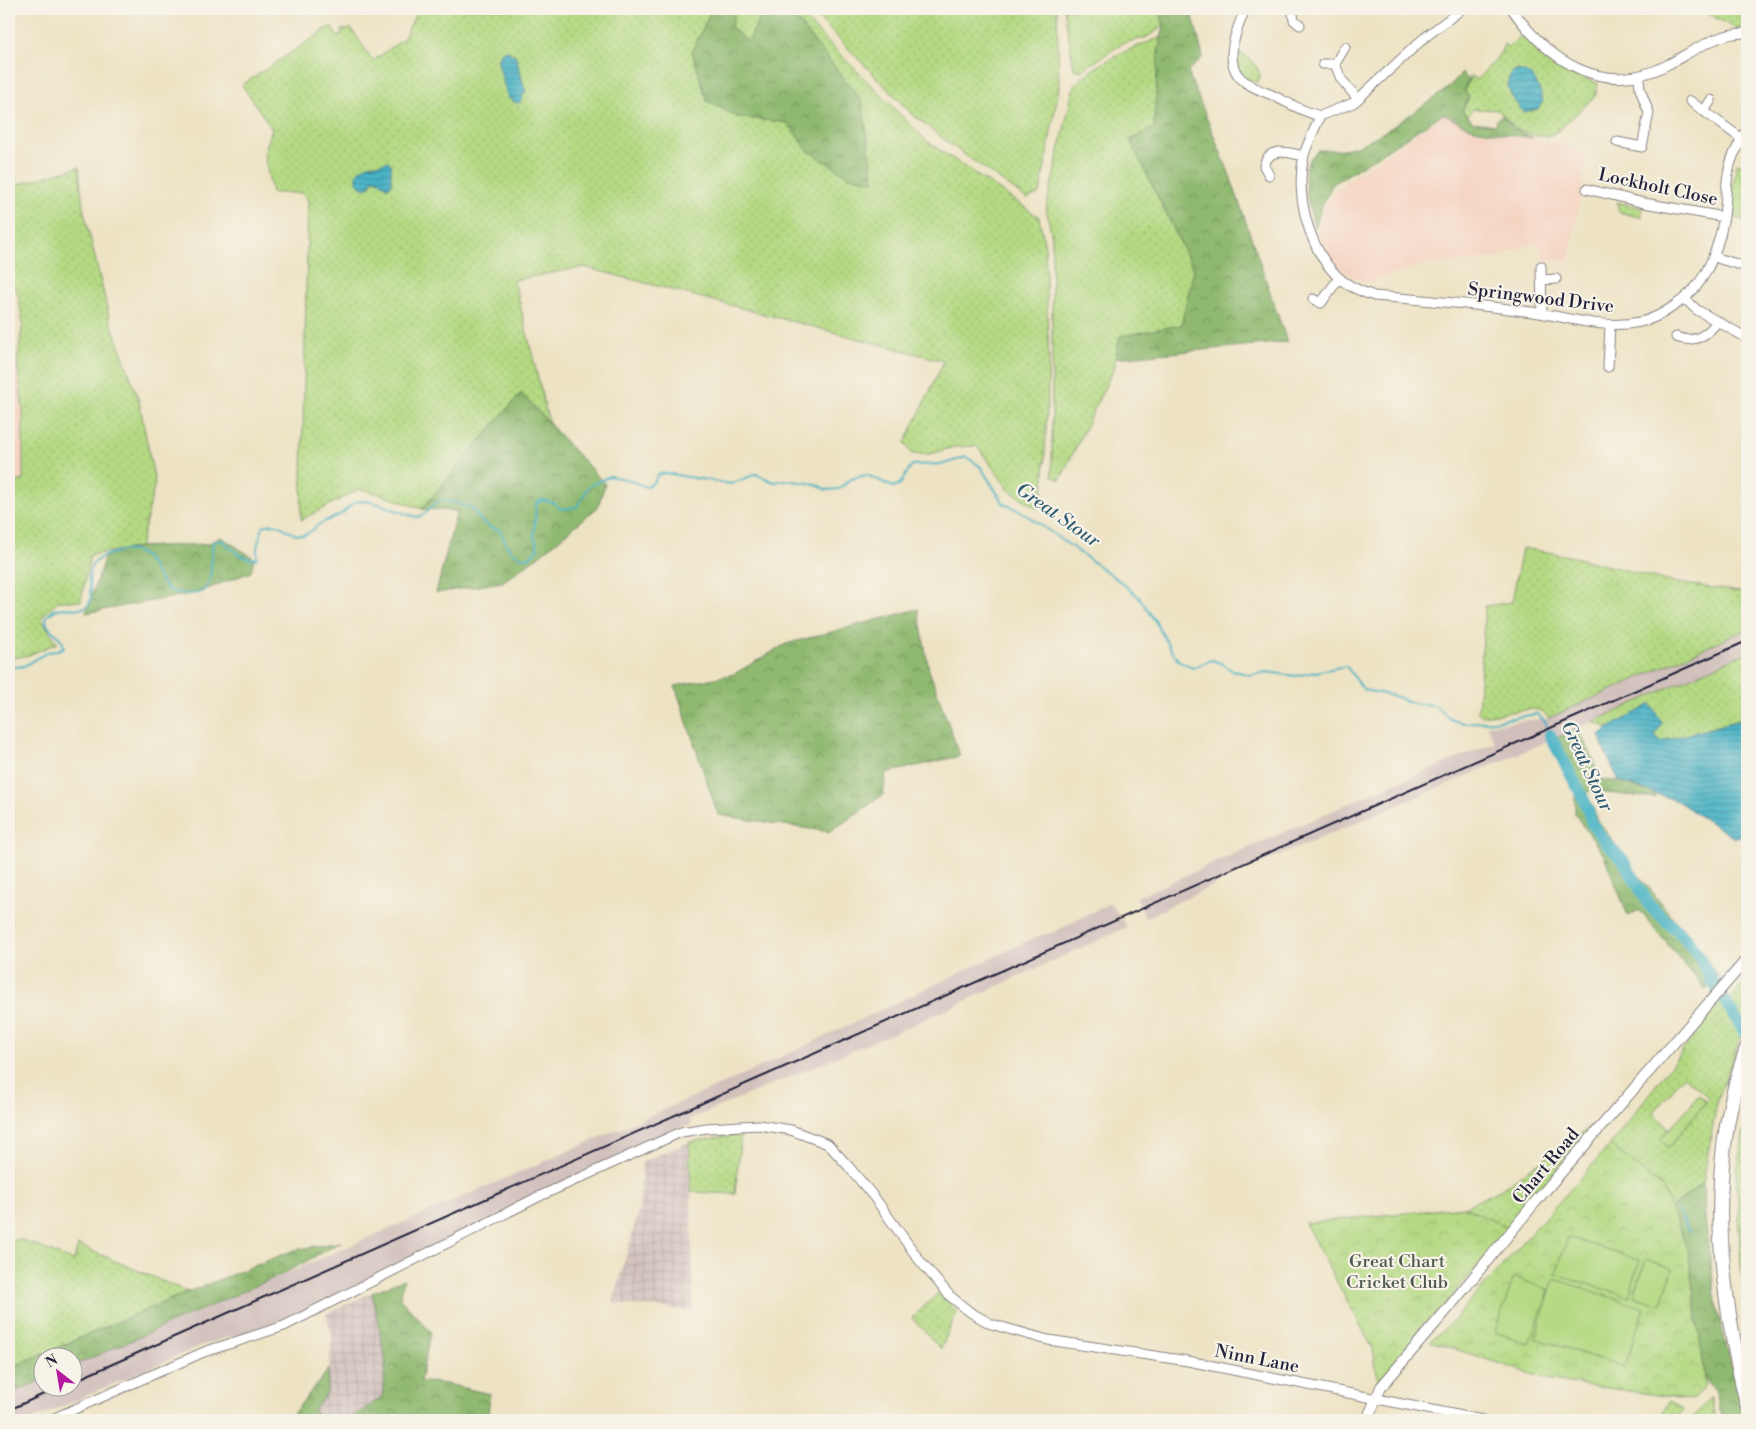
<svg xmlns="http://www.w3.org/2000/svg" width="1756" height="1429" viewBox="0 0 1756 1429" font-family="'Libre Bodoni',serif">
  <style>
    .built { fill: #f5d3c1 }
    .industrial { fill: url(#industrial-grid) }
    .railway { fill: #d1c0bc }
    .grass { fill: url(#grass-dots); stroke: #6b7e5e; fill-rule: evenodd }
    .forest { fill: url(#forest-crowns); stroke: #586e56 }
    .park { fill: url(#park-crowns); stroke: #6b7e5e }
    .pitch { fill: #b4d982; stroke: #6b7e5e }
    .water { fill: url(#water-rules); stroke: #346a80 }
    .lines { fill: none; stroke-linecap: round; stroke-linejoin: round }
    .stream { stroke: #47b2c5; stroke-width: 2 }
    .river { stroke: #47b2c5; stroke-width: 12 }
    .minor-casing { stroke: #888280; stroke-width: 11 }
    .tertiary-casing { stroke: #888280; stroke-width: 12 }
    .primary-casing { stroke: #888280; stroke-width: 16 }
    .minor { stroke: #fff; stroke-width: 9 }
    .tertiary { stroke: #fff; stroke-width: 10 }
    .primary { stroke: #fff; stroke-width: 14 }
    .rail { stroke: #22223b; stroke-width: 2 }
    .labels { text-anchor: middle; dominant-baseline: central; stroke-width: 4.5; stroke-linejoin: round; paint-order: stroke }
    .street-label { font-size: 18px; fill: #22223b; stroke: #f7f3e8 }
    .park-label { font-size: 18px; fill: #4e5950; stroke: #f7f3e8 }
    .water-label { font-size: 19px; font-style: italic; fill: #315c72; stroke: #f7f3e8 }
  </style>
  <defs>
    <pattern id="industrial-grid" width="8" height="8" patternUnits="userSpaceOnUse" patternTransform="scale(1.25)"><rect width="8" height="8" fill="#d1c0bc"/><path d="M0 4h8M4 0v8" fill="none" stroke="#b3a5a2"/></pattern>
    <pattern id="grass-dots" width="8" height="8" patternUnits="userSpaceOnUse" patternTransform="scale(1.25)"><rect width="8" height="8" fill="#b4d982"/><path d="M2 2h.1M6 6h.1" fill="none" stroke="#9aba71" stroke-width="1.8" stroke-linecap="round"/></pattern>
    <pattern id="forest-crowns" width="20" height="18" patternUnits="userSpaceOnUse" patternTransform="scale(1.25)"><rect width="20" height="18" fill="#8fb970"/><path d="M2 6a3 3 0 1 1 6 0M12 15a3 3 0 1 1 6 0" fill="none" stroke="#74965d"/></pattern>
    <pattern id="park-crowns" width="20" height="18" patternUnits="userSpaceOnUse" patternTransform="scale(1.25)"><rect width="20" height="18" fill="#b4d982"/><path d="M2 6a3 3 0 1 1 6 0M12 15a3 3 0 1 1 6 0" fill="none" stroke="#9aba71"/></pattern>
    <pattern id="water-rules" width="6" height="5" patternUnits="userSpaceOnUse" patternTransform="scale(1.25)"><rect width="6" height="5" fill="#47b2c5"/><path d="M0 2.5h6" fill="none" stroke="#3b90a1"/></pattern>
  </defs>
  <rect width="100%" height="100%" fill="#f7f3e8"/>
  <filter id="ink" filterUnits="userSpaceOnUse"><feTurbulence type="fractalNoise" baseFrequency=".02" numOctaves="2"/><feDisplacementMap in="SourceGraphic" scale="10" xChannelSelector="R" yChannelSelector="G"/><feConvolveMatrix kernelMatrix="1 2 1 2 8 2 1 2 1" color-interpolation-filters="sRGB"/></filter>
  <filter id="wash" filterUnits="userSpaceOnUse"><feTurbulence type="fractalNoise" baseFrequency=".0096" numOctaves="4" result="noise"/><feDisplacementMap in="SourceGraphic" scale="20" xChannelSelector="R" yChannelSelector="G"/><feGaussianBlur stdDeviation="1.12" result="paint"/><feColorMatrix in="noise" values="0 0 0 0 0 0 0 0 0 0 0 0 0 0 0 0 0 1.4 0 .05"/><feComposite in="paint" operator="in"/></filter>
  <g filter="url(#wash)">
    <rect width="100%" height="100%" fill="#ede3c4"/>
    <!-- built -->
    <path class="built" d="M 1444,114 L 1477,131 L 1565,144 L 1587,157 L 1569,261 L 1543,260 L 1540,244 L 1531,244 L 1494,258 L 1422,265 L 1373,280 L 1362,281 L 1345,273 L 1330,259 L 1318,233 L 1324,205 L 1347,180 L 1361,172 Z
      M 17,363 L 23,409 L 23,481 L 9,581 L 9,366 Z"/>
    <!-- industrial -->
    <path class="industrial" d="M 689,1142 L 691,1192 L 693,1311 L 613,1303 L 639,1210 L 642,1162 Z
      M 373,1292 L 386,1363 L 382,1397 L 347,1420 L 322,1420 L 313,1411 L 327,1392 L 332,1334 L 326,1314 Z"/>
    <!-- railway -->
    <path class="railway" d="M 1747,629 L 1747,652 L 1593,722 L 1243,871 L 1145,918 L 1137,897 L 1386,787 L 1495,743 L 1487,725 L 1549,718 Z
      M 1110,903 L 1127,927 L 908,1027 L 690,1119 L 691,1125 L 673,1129 L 288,1319 L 200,1346 L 31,1420 L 9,1420 L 9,1394 L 42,1380 L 42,1386 L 72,1386 L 73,1366 L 732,1080 L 1036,937 L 1054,932 Z"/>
    <!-- grass -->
    <path class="grass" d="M 418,9 L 795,9 L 928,142 L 1039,217 L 1045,247 L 1049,363 L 1043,498 L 1038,509 L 1009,490 L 977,446 L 954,447 L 930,454 L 912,454 L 905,443 L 944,361 L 584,267 L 514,280 L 549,423 L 521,393 L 422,509 L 380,494 L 359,489 L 301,520 L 308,201 L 302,193 L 272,193 L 264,154 L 272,129 L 242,85 L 331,26 L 338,37 L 341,35 L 342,29 L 348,30 L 351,28 L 373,61 L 404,38 Z
      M 810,9 L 1057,9 L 1059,88 L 1040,193 L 1027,199 L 947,142 L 911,113 Z
      M 1064,9 L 1160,9 L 1164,26 L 1145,38 L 1123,43 L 1081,71 L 1074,69 Z
      M 1700,9 L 1747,9 L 1747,29 L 1736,29 Z
      M 1524,34 L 1564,67 L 1579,77 L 1598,83 L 1595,96 L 1559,130 L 1548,136 L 1535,136 L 1515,128 L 1498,110 L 1473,109 L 1468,116 L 1462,111 L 1469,97 L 1464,90 L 1471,76 L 1477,80 C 1487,67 1500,59 1504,44 L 1508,47 Z
      M 1162,37 L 1154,128 L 1130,140 L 1194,270 L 1182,325 L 1115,358 L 1115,366 L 1060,480 L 1052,476 L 1052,237 L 1046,208 L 1074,85 C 1096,62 1132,48 1162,37 Z
      M 1235,52 C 1245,53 1260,66 1260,77 L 1257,83 C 1238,75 1238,72 1235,52 Z
      M 79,167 L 83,207 L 110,320 L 139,401 L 155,483 L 140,547 L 90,555 L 81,601 L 59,601 L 41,618 L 57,643 L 29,655 L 9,659 L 9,482 L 23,481 L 23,409 L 17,363 L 23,322 L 18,294 L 9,279 L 9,187 Z
      M 1617,202 L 1642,208 L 1642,218 L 1619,212 Z
      M 1522,548 L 1570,556 L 1672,582 L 1747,593 L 1747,629 L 1549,718 L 1542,711 L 1532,709 L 1482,716 L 1478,712 L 1485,606 L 1512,602 Z
      M 1747,652 L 1747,718 L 1660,742 L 1655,736 L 1651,705 L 1609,728 L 1593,722 Z
      M 1747,979 L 1747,1018 L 1717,1102 L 1703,1182 L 1671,1208 L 1663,1188 L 1610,1145 L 1720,1001 L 1729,1000 ZM 1684,1076 L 1709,1098 L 1669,1147 L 1660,1140 L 1669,1128 L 1653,1113 Z
      M 1747,1114 L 1747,1311 L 1741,1266 L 1736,1174 Z
      M 1592,1125 L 1510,1229 L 1464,1207 L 1500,1190 Z
      M 741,1134 L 735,1194 L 691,1192 L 689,1142 Z
      M 20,1239 L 74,1261 L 78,1245 L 188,1292 L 9,1368 L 9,1242 Z
      M 938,1293 L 957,1311 L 941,1349 L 912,1318 Z
      M 1710,1398 L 1716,1420 L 1692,1420 L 1697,1413 Z
      M 1669,1401 L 1683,1409 L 1677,1420 L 1659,1420 Z"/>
    <!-- forest -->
    <path class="forest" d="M 712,9 L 736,9 L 731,27 L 748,42 L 763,12 L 794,16 L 862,101 L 874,181 L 850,177 L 808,151 L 788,123 L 738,117 L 707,101 L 692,52 Z
      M 1159,9 L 1191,9 L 1203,57 L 1188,72 L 1229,173 L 1287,342 L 1115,358 L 1120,336 L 1181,325 L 1194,270 L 1130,140 L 1154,128 L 1158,52 L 1164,26 Z
      M 1462,73 L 1469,80 L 1464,90 L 1469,97 L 1462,111 L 1474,122 L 1496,125 L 1497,119 L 1502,115 C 1512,128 1518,131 1533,138 L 1473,129 L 1443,114 L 1333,184 L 1322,205 L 1315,228 C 1310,212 1301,177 1308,162 C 1310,158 1315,153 1318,150 L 1338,150 L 1358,146 L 1391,128 L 1447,89 Z
      M 521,393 L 605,484 L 598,507 L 539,556 L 502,582 L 436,593 L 457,511 L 422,509 Z
      M 221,537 L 254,558 L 251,572 L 196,593 L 86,613 L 105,556 L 140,547 L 207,544 Z
      M 918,609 L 929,670 L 960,756 L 886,773 L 883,795 L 830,832 L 718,815 L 675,686 L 734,674 L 786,644 Z
      M 1578,729 L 1594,760 L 1596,776 L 1603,780 L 1619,781 L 1656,793 L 1655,798 L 1586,791 L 1598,820 L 1620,851 L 1719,977 L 1706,990 L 1639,910 L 1628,916 L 1604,855 L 1575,814 L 1575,790 L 1549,741 Z
      M 1703,1182 L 1705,1219 L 1717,1309 L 1745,1420 L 1722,1420 L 1714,1389 L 1705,1378 L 1688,1251 L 1671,1208 Z
      M 341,1242 L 283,1274 L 73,1366 L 72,1356 L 42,1356 L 42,1380 L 9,1394 L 9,1368 L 188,1292 L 294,1250 Z
      M 404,1279 L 400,1299 L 431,1332 L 420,1381 L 447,1384 L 490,1394 L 488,1415 L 481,1420 L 348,1420 L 382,1397 L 386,1363 L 372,1293 Z
      M 329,1369 L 327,1393 L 313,1411 L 321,1420 L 288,1420 Z"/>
    <!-- park -->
    <path class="park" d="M 1737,163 L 1747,167 L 1747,221 L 1727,215 Z
      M 1610,1145 L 1663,1188 L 1688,1251 L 1706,1385 L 1693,1400 L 1550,1380 L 1430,1341 L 1449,1325 Z
      M 1464,1207 L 1510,1229 L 1378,1382 L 1373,1349 L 1305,1223 Z"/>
    <!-- pitch -->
    <path class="pitch" d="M 1699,1095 L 1706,1101 L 1669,1147 L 1660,1140 Z
      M 1568,1237 L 1640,1260 L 1629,1297 L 1556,1274 Z
      M 1646,1259 L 1673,1269 L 1661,1305 L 1634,1296 Z
      M 1514,1277 L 1549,1290 L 1529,1344 L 1495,1332 Z
      M 1554,1279 L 1644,1308 L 1625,1367 L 1535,1338 Z"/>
    <!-- water -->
    <path class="water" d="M 504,50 L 509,51 L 512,55 L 515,54 L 526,93 L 523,94 L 522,100 L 519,103 L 514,102 L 511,98 L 508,99 L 497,59 L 500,58 L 500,54 Z
      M 1515,70 C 1535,72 1538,84 1543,101 L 1538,109 L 1524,112 C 1513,102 1500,81 1515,70 Z
      M 388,161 L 392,166 C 389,174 393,179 391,186 L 386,187 L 380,181 L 375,179 L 372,180 L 370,186 L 363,189 L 357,182 L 357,173 C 369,160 374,167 388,161 Z
      M 1651,704 L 1662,723 L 1655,736 L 1660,742 L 1747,718 L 1747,833 L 1734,838 L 1677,801 L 1619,781 L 1603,748 L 1600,735 L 1609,728 Z"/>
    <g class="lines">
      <!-- stream -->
      <path class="stream" d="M 9,668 L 24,666 L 48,652 L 55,651 L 64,647 C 62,633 45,632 46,618 C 60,599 76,615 87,606 C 99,595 77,572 100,558 C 106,554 114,553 122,551 C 151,547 151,573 168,589 C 174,594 199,596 205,590 C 205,590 208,584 208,584 C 213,573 211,554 213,542 L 221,540 C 232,548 243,562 257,558 L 257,547 L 263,526 C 284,519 284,535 302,535 C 311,534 314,527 321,523 C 329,519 339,517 345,511 C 350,506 353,501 361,501 C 380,501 398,513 417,517 C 427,516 430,505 439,501 C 442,499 468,506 473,508 C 480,522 485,527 500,530 C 507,547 510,556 529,558 L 538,548 L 534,536 L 536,503 L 542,500 L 554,503 L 561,509 L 577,507 L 589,486 L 610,476 L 625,479 L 647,487 L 655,481 L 657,475 L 664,473 L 731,484 L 756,474 L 774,482 L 785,480 L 815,484 L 827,490 L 839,489 L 851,479 L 867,475 L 893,487 L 900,484 L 912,465 L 944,464 L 966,457 L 980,466 L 1004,504 L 1019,510 L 1042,526 L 1113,576 L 1139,597 L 1155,621 L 1171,650 L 1178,660 L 1192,668 L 1212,660 L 1223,664 L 1231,670 L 1250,675 L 1267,672 L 1295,676 L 1346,666 L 1364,690 L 1394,696 L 1416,704 L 1434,705 L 1452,720 L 1463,723 L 1494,721 L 1537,714 L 1546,723 L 1550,735
        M 1678,1211 L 1689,1232"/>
      <!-- river -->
      <path class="river" d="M 1550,735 L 1582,796 L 1588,810 L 1592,824 L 1606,843 L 1623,860 L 1650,906 L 1685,938 L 1699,956 L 1709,976 L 1747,1036"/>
    </g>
  </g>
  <g filter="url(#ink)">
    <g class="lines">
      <!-- minor casing -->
      <g class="minor-casing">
        <path id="minor" d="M 1245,9 C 1238,27 1224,57 1238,75 C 1246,86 1263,91 1274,96 C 1290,104 1303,112 1320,116
          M 1292,9 L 1294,20 L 1300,25
          M 1512,9 C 1549,62 1604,98 1667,65 C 1690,53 1720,31 1747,33
          M 1345,47 L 1335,64 L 1341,79 L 1358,99
          M 1323,64 L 1335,64
          M 1690,101 L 1742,139
          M 1704,111 L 1711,100
          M 1320,116 C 1315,129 1308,142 1304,155 C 1295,195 1308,247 1337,276 C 1346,285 1362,292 1374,296 C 1427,300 1480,305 1532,312 C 1569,317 1603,330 1640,322 C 1661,318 1690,297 1701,280 C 1713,262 1721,237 1724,216 C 1727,196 1725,175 1733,156 C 1737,147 1742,138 1747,130
          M 1320,116 L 1353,103 L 1358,99 L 1424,38 L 1462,9
          M 1617,142 L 1642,147 L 1649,113 L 1640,89 L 1639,76
          M 1269,175 L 1264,166 C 1269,145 1289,153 1304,156
          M 1587,189 L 1644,203 L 1724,217
          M 1714,255 L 1720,259 L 1747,267
          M 1541,266 L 1542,313
          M 1542,280 L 1556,279
          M 1684,298 L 1697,310 L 1747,338
          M 1313,299 L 1321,303 L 1339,278
          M 1676,337 C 1694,344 1706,336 1718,321
          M 1608,367 L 1610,325
          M 50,1420 L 204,1352 L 284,1326 L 538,1197 L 681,1132 L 707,1128 L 759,1125 L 791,1130 L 828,1144 L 849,1167 L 874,1197 L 920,1261 L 950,1296 L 970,1312 L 991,1324 L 1048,1340 L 1188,1361 L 1482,1420"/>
      </g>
      <!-- tertiary casing -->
      <g class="tertiary-casing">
        <path id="tertiary" d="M 1367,1420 L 1381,1387 L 1445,1312 L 1537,1200 L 1747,959"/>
      </g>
      <!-- primary casing -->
      <g class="primary-casing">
        <path id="primary" d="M 1747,1048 C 1705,1166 1718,1284 1747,1403"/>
      </g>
      <!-- minor -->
      <use href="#minor" class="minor"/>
      <!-- tertiary -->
      <use href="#tertiary" class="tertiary"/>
      <!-- primary -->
      <use href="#primary" class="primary"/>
      <!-- rail -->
      <path class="rail" d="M 72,1382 L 1747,641
        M 9,1410 L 61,1386"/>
    </g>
  </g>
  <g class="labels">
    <!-- street labels -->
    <g class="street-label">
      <text transform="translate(1658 187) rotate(12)">Lockholt Close</text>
      <text transform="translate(1541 298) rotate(7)">Springwood Drive</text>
      <text transform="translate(1546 1166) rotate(-50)">Chart Road</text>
      <text transform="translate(1257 1359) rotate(11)">Ninn Lane</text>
    </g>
    <!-- park labels -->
    <g class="park-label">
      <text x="1397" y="1261">Great Chart<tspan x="1397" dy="21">Cricket Club</tspan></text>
    </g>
    <!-- water labels -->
    <g class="water-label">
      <text transform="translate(1058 515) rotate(35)">Great Stour</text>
      <text transform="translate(1587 766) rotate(65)">Great Stour</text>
    </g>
  </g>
  <!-- margin -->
  <rect width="1756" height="1429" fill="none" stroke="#f7f3e8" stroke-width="30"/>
  <!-- north arrow -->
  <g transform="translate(58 1372) rotate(329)"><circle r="24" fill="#f7f3e8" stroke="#a29fa3"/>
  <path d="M0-4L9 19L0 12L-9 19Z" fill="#b5179e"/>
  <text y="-8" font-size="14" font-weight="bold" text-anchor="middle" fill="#22223b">N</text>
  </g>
</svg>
